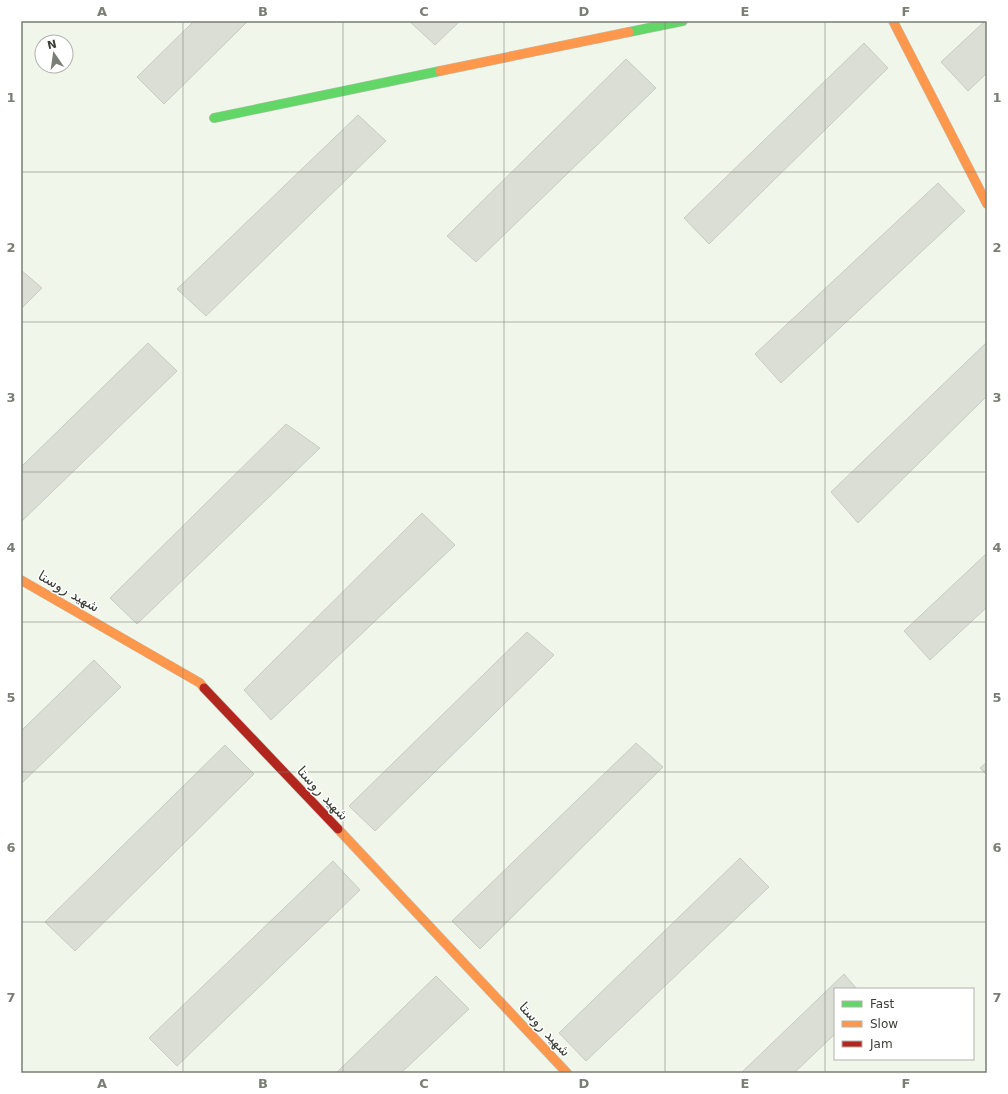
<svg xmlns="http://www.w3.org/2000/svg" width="1008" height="1094" viewBox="0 0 1008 1094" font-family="'DejaVu Sans','Noto Sans Arabic',sans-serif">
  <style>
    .building { fill: #daded4; stroke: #c8cdc2 }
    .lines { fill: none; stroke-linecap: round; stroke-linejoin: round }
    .fast-casing { stroke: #bec2b9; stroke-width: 10 }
    .slow-casing { stroke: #bec2b9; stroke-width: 10 }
    .jam-casing { stroke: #bec2b9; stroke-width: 10 }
    .fast { stroke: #63d668; stroke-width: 9 }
    .slow { stroke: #ff974d; stroke-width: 9 }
    .jam { stroke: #b3261e; stroke-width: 9 }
    .grid { fill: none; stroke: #7a7e74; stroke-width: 1; stroke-opacity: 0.55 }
    .labels { text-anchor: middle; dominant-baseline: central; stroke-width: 3; stroke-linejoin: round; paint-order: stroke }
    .street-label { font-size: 14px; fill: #3a3e35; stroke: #fff }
    .neatline { fill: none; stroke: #7a7e74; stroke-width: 1.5 }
    .grid-label { font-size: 13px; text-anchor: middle; font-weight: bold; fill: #7a7e74 }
  </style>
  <rect width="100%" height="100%" fill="#f0f6e9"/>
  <!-- building -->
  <path class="building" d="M 194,21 L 248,21 L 164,104 L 137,77 Z
    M 409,21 L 460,21 L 435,45 Z
    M 985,21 L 987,21 L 987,73 L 968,91 L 941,62 Z
    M 864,43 L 888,68 L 709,244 L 684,218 Z
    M 626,59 L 656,88 L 476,262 L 447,236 Z
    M 358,115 L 386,141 L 206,316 L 177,289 Z
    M 938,183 L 965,211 L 781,383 L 755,354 Z
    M 21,270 L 42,288 L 21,309 Z
    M 987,342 L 987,396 L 858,523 L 831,492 Z
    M 148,343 L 177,371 L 21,522 L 21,467 Z
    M 286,424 L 320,448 L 137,624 L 110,598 Z
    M 422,513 L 455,545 L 271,720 L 244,690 Z
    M 987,553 L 987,607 L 930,660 L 904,631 Z
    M 527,632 L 554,655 L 375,831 L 349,806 Z
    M 94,660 L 121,687 L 21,784 L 21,731 Z
    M 636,743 L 663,767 L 480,949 L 452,921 Z
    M 225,745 L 254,774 L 75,951 L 45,922 Z
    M 987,762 L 987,775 L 980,768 Z
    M 740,858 L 769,887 L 586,1061 L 559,1033 Z
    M 333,861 L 360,890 L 177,1066 L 149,1038 Z
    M 844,974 L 857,989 L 835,989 L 835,1034 L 794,1073 L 741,1073 Z
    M 436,976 L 469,1009 L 401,1073 L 336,1073 Z"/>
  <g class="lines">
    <!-- fast casing -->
    <g class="fast-casing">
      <path id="fast" d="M 629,32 L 683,21
        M 214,118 L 440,71"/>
    </g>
    <!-- slow casing -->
    <g class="slow-casing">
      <path id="slow" d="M 893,21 L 987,204
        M 440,71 L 629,32
        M 21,580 L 200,683 L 204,688
        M 338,829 L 567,1073"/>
    </g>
    <!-- jam casing -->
    <g class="jam-casing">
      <path id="jam" d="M 204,688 L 338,829"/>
    </g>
    <!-- fast -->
    <use href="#fast" class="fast"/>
    <!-- slow -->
    <use href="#slow" class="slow"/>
    <!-- jam -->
    <use href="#jam" class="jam"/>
  </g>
  <!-- grid -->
  <path class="grid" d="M 183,21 L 183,1073M 343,21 L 343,1073M 504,21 L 504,1073M 665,21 L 665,1073M 825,21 L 825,1073M 21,172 L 987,172M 21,322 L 987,322M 21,472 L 987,472M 21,622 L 987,622M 21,772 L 987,772M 21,922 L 987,922"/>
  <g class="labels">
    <!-- street labels -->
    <g class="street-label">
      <text transform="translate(69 591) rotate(30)">شهید روستا</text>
      <text transform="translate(323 793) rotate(47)">شهید روستا</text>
      <text transform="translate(545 1029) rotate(47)">شهید روستا</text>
    </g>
  </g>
  <!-- border -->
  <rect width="1008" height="1094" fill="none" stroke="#ffffff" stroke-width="44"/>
  <!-- legend -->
  <rect x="834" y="988" width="140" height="72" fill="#ffffff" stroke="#b0b2ae"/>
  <rect x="842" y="1001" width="20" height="6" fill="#63d668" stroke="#b0b2ae"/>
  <text x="870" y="1008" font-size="12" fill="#3a3e35">Fast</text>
  <rect x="842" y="1021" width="20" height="6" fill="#ff974d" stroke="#b0b2ae"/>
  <text x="870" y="1028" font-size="12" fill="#3a3e35">Slow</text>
  <rect x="842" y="1041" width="20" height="6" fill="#b3261e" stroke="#b0b2ae"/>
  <text x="870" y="1048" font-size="12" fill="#3a3e35">Jam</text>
  <!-- north arrow -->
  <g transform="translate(54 54) rotate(347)"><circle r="19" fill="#ffffff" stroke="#b0b2ae"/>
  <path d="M0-3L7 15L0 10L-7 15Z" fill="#7a7e74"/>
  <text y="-6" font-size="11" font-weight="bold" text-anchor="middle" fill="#3a3e35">N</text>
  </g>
  <rect x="22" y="22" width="964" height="1050" class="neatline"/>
  <g class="grid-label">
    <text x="102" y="16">A</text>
    <text x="263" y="16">B</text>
    <text x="424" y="16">C</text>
    <text x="584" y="16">D</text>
    <text x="745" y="16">E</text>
    <text x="906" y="16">F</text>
    <text x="11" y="102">1</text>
    <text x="997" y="102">1</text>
    <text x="11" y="252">2</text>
    <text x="997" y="252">2</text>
    <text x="11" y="402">3</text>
    <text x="997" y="402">3</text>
    <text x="11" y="552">4</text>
    <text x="997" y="552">4</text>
    <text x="11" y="702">5</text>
    <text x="997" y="702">5</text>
    <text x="11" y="852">6</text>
    <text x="997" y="852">6</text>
    <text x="11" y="1002">7</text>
    <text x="997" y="1002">7</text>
    <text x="102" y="1088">A</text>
    <text x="263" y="1088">B</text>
    <text x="424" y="1088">C</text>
    <text x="584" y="1088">D</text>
    <text x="745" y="1088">E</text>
    <text x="906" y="1088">F</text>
  </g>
</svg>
